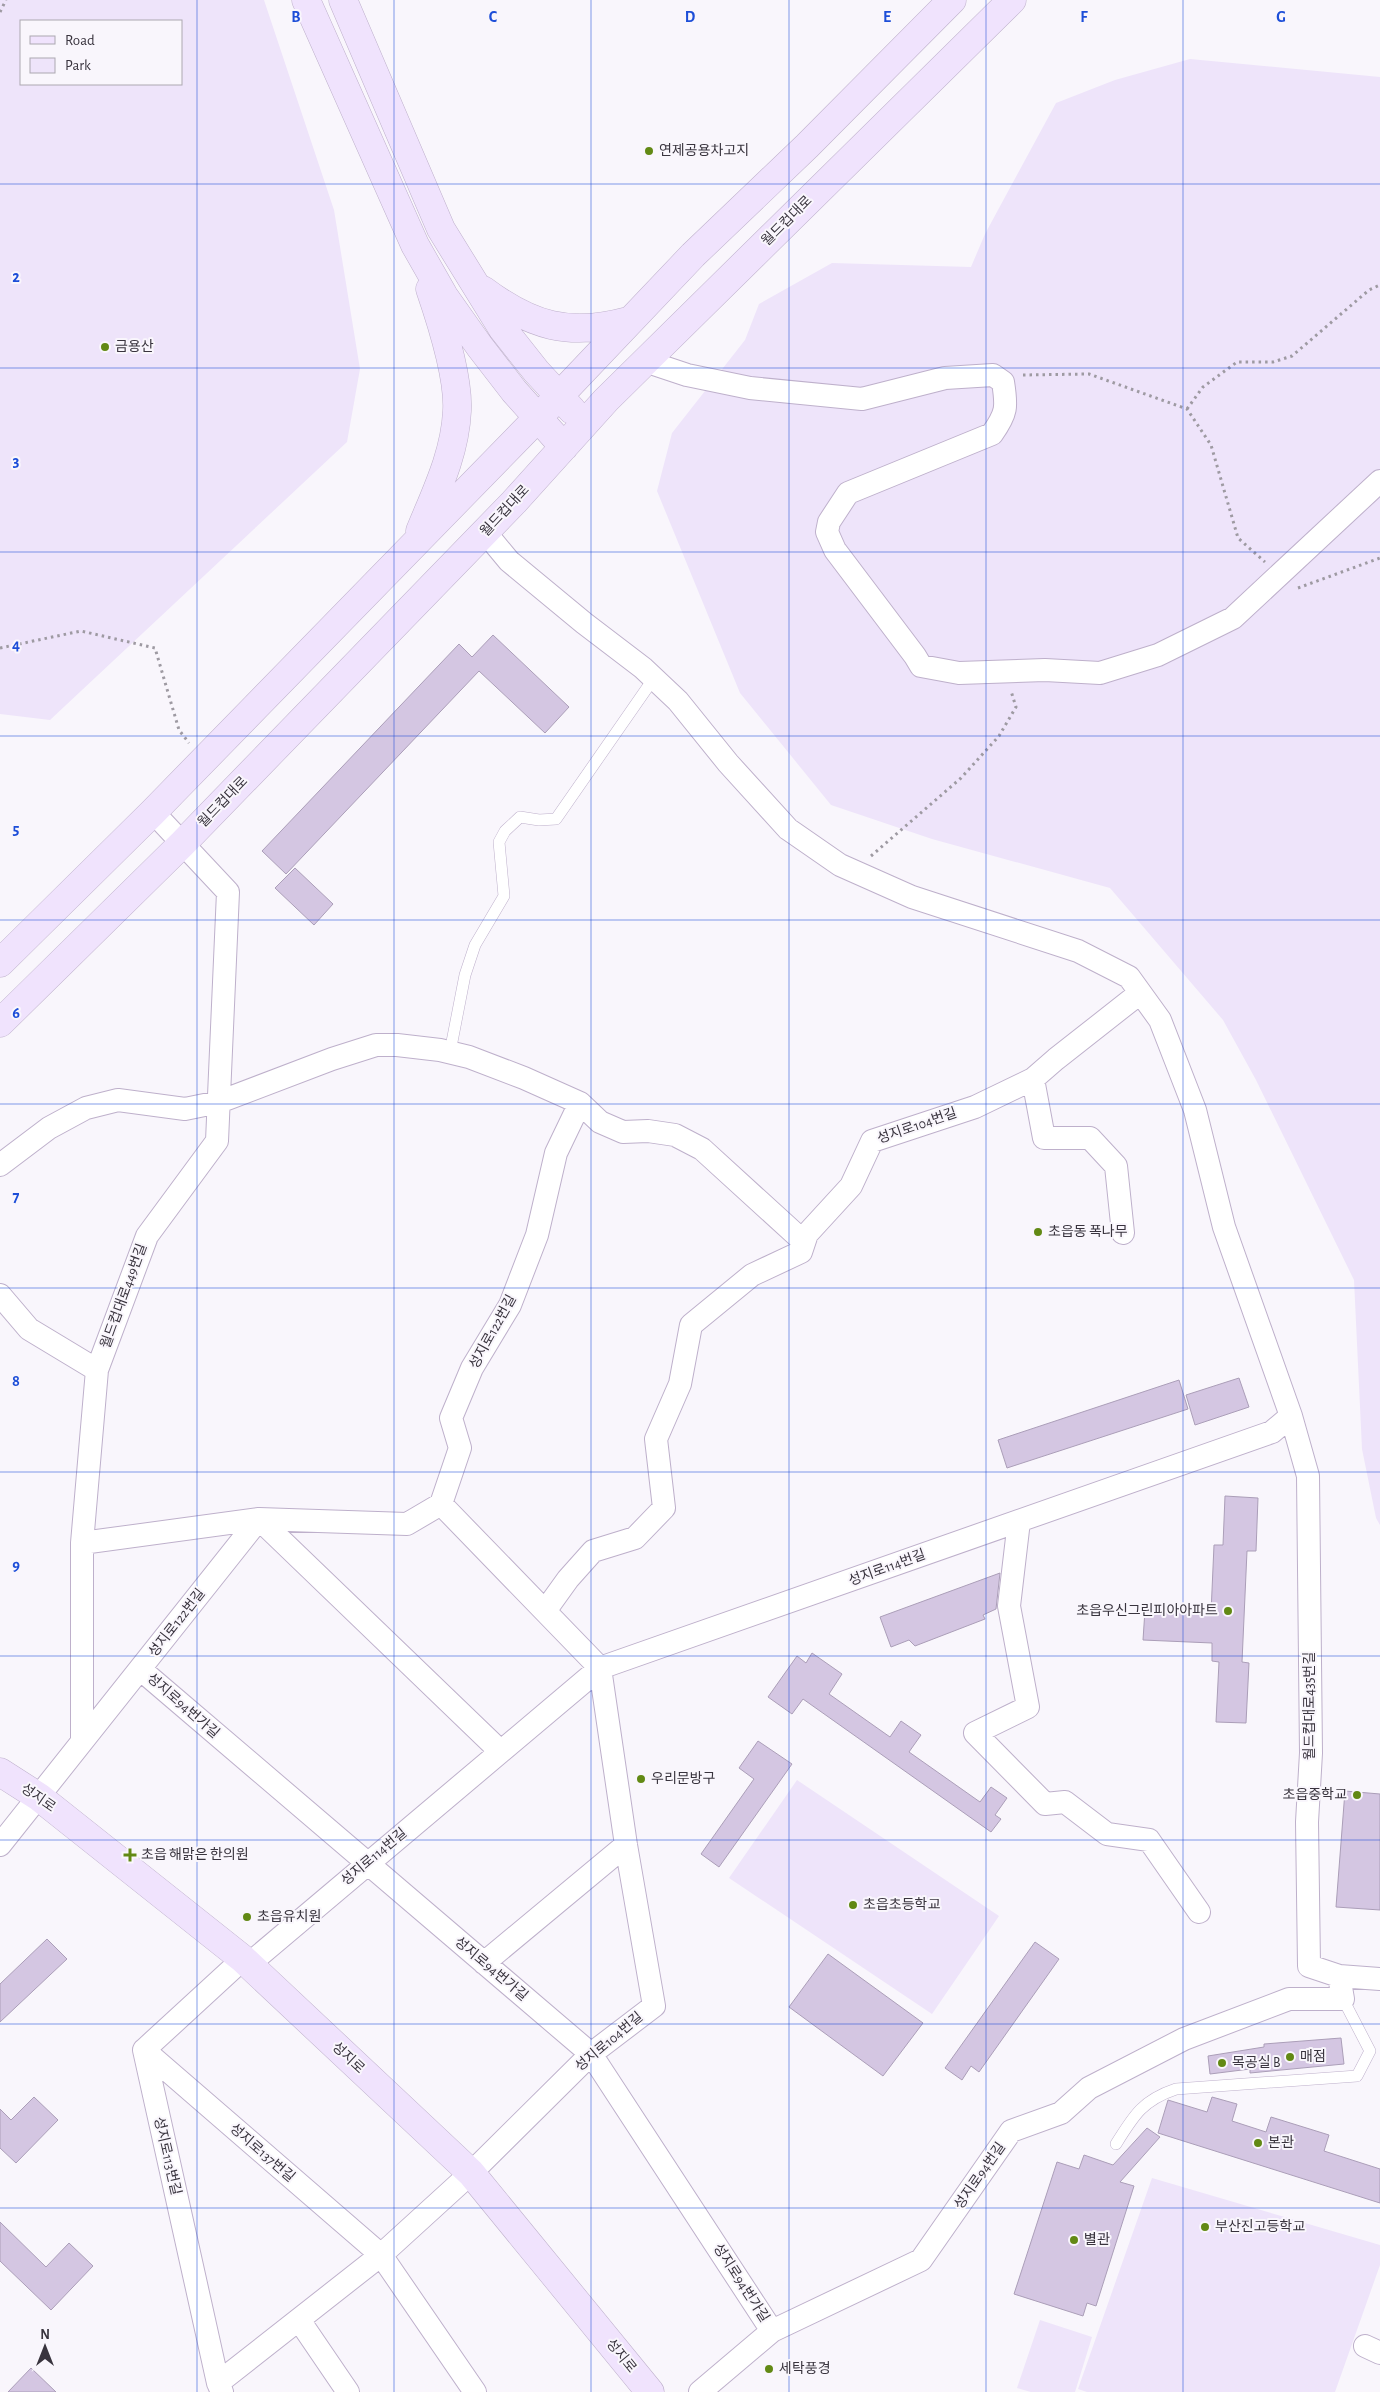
<svg xmlns="http://www.w3.org/2000/svg" width="1380" height="2392" viewBox="0 0 1380 2392" font-family="'Alegreya Sans','Noto Sans KR',sans-serif">
  <style>
    .green { fill: #eee4fa; fill-rule: evenodd }
    .building { fill: #d4c6e2; stroke: #ab9eb8 }
    .lines { fill: none; stroke-linecap: round; stroke-linejoin: round }
    .service-casing { stroke: #beb0cb; stroke-width: 12 }
    .minor-casing { stroke: #beb0cb; stroke-width: 24 }
    .secondary-casing { stroke: #beb0cb; stroke-width: 29 }
    .path { stroke: #9e9aa2; stroke-width: 3; stroke-dasharray: 2.5 4; stroke-linecap: butt }
    .service { stroke: #fff; stroke-width: 11 }
    .minor { stroke: #fff; stroke-width: 22 }
    .secondary { stroke: #f0e3fd; stroke-width: 28 }
    .grid { fill: none; stroke: #1d4ed8; stroke-width: 1; stroke-opacity: 0.55 }
    .poi-dot { fill: #628914; stroke: #f9f6fc; stroke-width: 2 }
    .labels { text-anchor: middle; dominant-baseline: central; stroke-width: 4; stroke-linejoin: round; paint-order: stroke }
    .poi-label { font-size: 14px; fill: #39343e; stroke: #f9f6fc; text-anchor: start }
    .street-label { font-size: 14px; fill: #39343e; stroke: #f9f6fc }
    .grid-label { font-size: 16px; text-anchor: middle; font-weight: bold; fill: #1d4ed8; stroke: #f9f6fc; stroke-width: 4; stroke-linejoin: round; paint-order: stroke }
  </style>
  <rect width="100%" height="100%" fill="#f9f6fc"/>
  <!-- green -->
  <path class="green" d="M 0,0 L 264,0 L 334,210 L 360,369 L 347,442 L 50,720 L 0,714 ZM 21,21 L 181,21 L 181,84 L 21,84 Z
    M 1190,59 L 1380,77 L 1380,1525 L 1376,1518 L 1362,1449 L 1354,1280 L 1256,1080 L 1223,1020 L 1110,888 L 932,839 L 831,805 L 740,693 L 657,491 L 672,433 L 745,340 L 759,304 L 832,263 L 971,267 L 985,234 L 1056,103 L 1115,80 Z
    M 797,1780 L 999,1916 L 932,2014 L 729,1878 Z
    M 1152,2178 L 1380,2245 L 1380,2265 L 1335,2392 L 1087,2392 L 1078,2389 Z
    M 1040,2320 L 1092,2337 L 1075,2392 L 1031,2392 L 1017,2388 Z"/>
  <!-- building -->
  <path class="building" d="M 493,635 L 569,707 L 545,733 L 479,671 L 286,874 L 262,851 L 459,644 L 472,657 Z
    M 295,868 L 333,904 L 314,925 L 275,888 Z
    M 1239,1378 L 1249,1407 L 1195,1425 L 1186,1395 Z
    M 1179,1380 L 1188,1409 L 1007,1468 L 998,1440 Z
    M 1225,1496 L 1258,1498 L 1256,1551 L 1247,1551 L 1242,1662 L 1249,1663 L 1246,1723 L 1216,1722 L 1219,1662 L 1212,1661 L 1212,1643 L 1143,1640 L 1145,1610 L 1211,1613 L 1214,1545 L 1223,1545 Z
    M 1000,1573 L 996,1609 L 983,1615 L 985,1619 L 915,1646 L 909,1640 L 891,1647 L 880,1617 Z
    M 812,1653 L 842,1674 L 829,1694 L 890,1737 L 901,1721 L 921,1735 L 909,1752 L 980,1802 L 991,1787 L 1007,1798 L 995,1815 L 1001,1819 L 991,1832 L 803,1699 L 792,1714 L 768,1697 L 797,1656 L 806,1663 Z
    M 758,1741 L 792,1764 L 719,1867 L 701,1854 L 754,1779 L 739,1768 Z
    M 1345,1791 L 1380,1794 L 1380,1910 L 1336,1907 Z
    M 47,1939 L 67,1959 L 0,2022 L 0,1984 Z
    M 1035,1942 L 1059,1959 L 979,2072 L 971,2066 L 962,2080 L 945,2068 Z
    M 828,1954 L 923,2023 L 883,2076 L 789,2007 Z
    M 1341,2038 L 1344,2064 L 1250,2073 L 1250,2069 L 1210,2074 L 1208,2056 L 1264,2047 L 1264,2044 Z
    M 34,2097 L 58,2120 L 16,2163 L 0,2148 L 0,2109 L 11,2120 Z
    M 1212,2097 L 1237,2104 L 1232,2121 L 1266,2132 L 1271,2117 L 1329,2135 L 1324,2151 L 1380,2169 L 1380,2203 L 1158,2133 L 1168,2100 L 1207,2112 Z
    M 1147,2128 L 1160,2137 L 1120,2182 L 1134,2186 L 1096,2306 L 1087,2303 L 1083,2316 L 1014,2294 L 1057,2162 L 1079,2169 L 1084,2155 L 1113,2165 Z
    M 0,2222 L 46,2267 L 69,2243 L 93,2266 L 51,2310 L 0,2261 Z
    M 31,2368 L 56,2392 L 8,2392 Z"/>
  <g class="lines">
    <!-- service casing -->
    <g class="service-casing">
      <path id="service" d="M 450,1052 L 465,975 L 475,945 L 504,896 L 499,842 L 505,831 L 520,817 L 539,820 L 556,819 L 654,678
        M 1116,2144 C 1134,2115 1143,2100 1176,2089 L 1357,2076 L 1370,2051 L 1343,1999"/>
    </g>
    <!-- minor casing -->
    <g class="minor-casing">
      <path id="minor" d="M 645,361 L 687,375 L 750,388 L 862,399 L 945,378 L 993,375 L 1003,382 C 1007,407 1007,413 992,434 L 848,493 L 829,522 L 827,532 L 835,550 L 915,656 L 921,666 L 959,673 L 1045,670 L 1100,673 L 1158,655 L 1233,618 L 1380,481
        M 485,532 L 509,561 L 584,623 L 643,668 L 678,701 L 728,763 L 788,829 L 840,865 L 912,897 L 1078,951 L 1129,977 L 1160,1020 L 1195,1110 L 1224,1227 L 1291,1416 L 1308,1476 L 1311,1753 L 1307,1822 L 1309,1966 L 1339,1976 L 1380,1979
        M 1033,1079 L 1044,1138 L 1090,1138 L 1116,1166 L 1123,1233
        M 0,1165 L 49,1128 L 86,1108 L 118,1100 L 185,1109 L 219,1102 L 332,1059 L 376,1045 L 397,1045 L 440,1050 L 469,1057 L 524,1078 L 580,1103 L 600,1122 L 623,1132 L 648,1131 L 675,1135 L 702,1149 L 804,1242
        M 0,1295 L 29,1329 L 97,1370
        M 259,1519 L 500,1751
        M 1019,1521 L 1009,1606 L 1028,1707 L 975,1733 L 1045,1804 L 1065,1802 L 1107,1834 L 1149,1840 L 1199,1912
        M 82,1543 L 259,1519 L 407,1524 L 441,1504 L 460,1448 L 451,1418 L 472,1368 L 510,1305 L 537,1235 L 556,1153 L 580,1103
        M 545,1611 L 568,1579 L 593,1551 L 635,1538 L 664,1508 L 656,1439 L 680,1384 L 691,1325 L 752,1275 L 801,1252 L 807,1234 L 851,1186 L 872,1141 L 975,1107 L 1033,1079 L 1056,1059 L 1140,993
        M 140,1669 L 591,2054 L 772,2331
        M 82,1741 L 82,1543 L 97,1370 L 147,1236 L 217,1141 L 228,892 L 153,812
        M 0,1845 L 259,1519
        M 484,1963 L 626,1845
        M 249,1964 L 600,1668 L 1272,1432 L 1291,1416
        M 144,2050 L 381,2255 L 475,2392
        M 144,2050 L 218,2383 L 222,2392
        M 144,2050 L 243,1959
        M 299,2320 L 348,2392
        M 1365,2346 L 1380,2353
        M 218,2383 L 381,2255 L 471,2173 L 591,2054 L 654,2006 L 626,1845 L 600,1668 L 441,1504
        M 700,2392 L 772,2331 L 921,2260 L 1011,2131 L 1061,2113 L 1089,2088 L 1184,2039 L 1289,1999 L 1343,1999 L 1339,1976"/>
    </g>
    <!-- secondary casing -->
    <g class="secondary-casing">
      <path id="secondary" d="M 306,0 L 415,245 L 444,296 L 480,347 L 514,391 L 564,447
        M 343,0 L 441,229 L 502,328 L 536,371 L 572,410
        M 483,290 C 531,326 569,337 628,321
        M 420,531 C 436,492 455,454 457,411 C 459,378 441,321 430,289
        M 0,963 L 153,812 L 559,396 L 693,255 L 807,146 L 952,0
        M 0,1023 L 182,844 L 514,502 L 606,400 L 1012,0
        M 0,1772 L 39,1797 L 243,1959 L 471,2173 L 650,2392"/>
    </g>
    <!-- path -->
    <path class="path" d="M 0,12 L 6,0
      M 1023,375 L 1089,374 L 1187,409 L 1211,445 L 1238,538 L 1265,562
      M 1187,409 L 1203,387 L 1237,362 L 1273,362 L 1292,356 L 1369,290 L 1380,285
      M 1298,588 L 1380,558
      M 0,648 L 81,631 L 155,648 L 179,730 L 189,743
      M 871,856 L 961,778 L 999,736 L 1016,707 L 1011,691"/>
    <!-- service -->
    <use href="#service" class="service"/>
    <!-- minor -->
    <use href="#minor" class="minor"/>
    <!-- secondary -->
    <use href="#secondary" class="secondary"/>
  </g>
  <!-- grid -->
  <path class="grid" d="M 197,0 L 197,2392M 394,0 L 394,2392M 591,0 L 591,2392M 789,0 L 789,2392M 986,0 L 986,2392M 1183,0 L 1183,2392M 0,184 L 1380,184M 0,368 L 1380,368M 0,552 L 1380,552M 0,736 L 1380,736M 0,920 L 1380,920M 0,1104 L 1380,1104M 0,1288 L 1380,1288M 0,1472 L 1380,1472M 0,1656 L 1380,1656M 0,1840 L 1380,1840M 0,2024 L 1380,2024M 0,2208 L 1380,2208"/>
  <!-- markers -->
  <g class="poi-dot">
    <circle cx="649" cy="151" r="5"/>
    <circle cx="105" cy="347" r="5"/>
    <circle cx="1038" cy="1232" r="5"/>
    <circle cx="1228" cy="1611" r="5"/>
    <circle cx="641" cy="1779" r="5"/>
    <circle cx="1357" cy="1795" r="5"/>
    <path d="M127.5 1847.5h5v5h5v5h-5v5h-5v-5h-5v-5h5z"/>
    <circle cx="853" cy="1905" r="5"/>
    <circle cx="247" cy="1917" r="5"/>
    <circle cx="1290" cy="2057" r="5"/>
    <circle cx="1222" cy="2063" r="5"/>
    <circle cx="1258" cy="2143" r="5"/>
    <circle cx="1205" cy="2227" r="5"/>
    <circle cx="1074" cy="2240" r="5"/>
    <circle cx="769" cy="2369" r="5"/>
  </g>
  <g class="labels">
    <!-- poi labels -->
    <g class="poi-label">
      <text x="659" y="151">연제공용차고지</text>
      <text x="115" y="347">금용산</text>
      <text x="1048" y="1232">초읍동 폭나무</text>
      <text x="1218" y="1611" text-anchor="end">초읍우신그린피아아파트</text>
      <text x="651" y="1779">우리문방구</text>
      <text x="1347" y="1795" text-anchor="end">초읍중학교</text>
      <text x="141" y="1855">초읍 해맑은 한의원</text>
      <text x="863" y="1905">초읍초등학교</text>
      <text x="257" y="1917">초읍유치원</text>
      <text x="1300" y="2057">매점</text>
      <text x="1232" y="2063">목공실 B</text>
      <text x="1268" y="2143">본관</text>
      <text x="1215" y="2227">부산진고등학교</text>
      <text x="1084" y="2240">별관</text>
      <text x="779" y="2369">세탁풍경</text>
    </g>
    <!-- street labels -->
    <g class="street-label">
      <text transform="translate(787 221) rotate(-45)">월드컵대로</text>
      <text transform="translate(505 511) rotate(-47)">월드컵대로</text>
      <text transform="translate(223 802) rotate(-46)">월드컵대로</text>
      <text transform="translate(917 1126) rotate(-19)">성지로104번길</text>
      <text transform="translate(124 1296) rotate(-70)">월드컵대로449번길</text>
      <text transform="translate(493 1332) rotate(-61)">성지로122번길</text>
      <text transform="translate(887 1568) rotate(-20)">성지로114번길</text>
      <text transform="translate(177 1623) rotate(-52)">성지로122번길</text>
      <text transform="translate(183 1706) rotate(41)">성지로94번가길</text>
      <text transform="translate(1310 1706) rotate(-90)">월드컵대로435번길</text>
      <text transform="translate(38 1798) rotate(35)">성지로</text>
      <text transform="translate(374 1857) rotate(-40)">성지로114번길</text>
      <text transform="translate(491 1969) rotate(40)">성지로94번가길</text>
      <text transform="translate(609 2042) rotate(-40)">성지로104번길</text>
      <text transform="translate(348 2058) rotate(43)">성지로</text>
      <text transform="translate(262 2153) rotate(41)">성지로137번길</text>
      <text transform="translate(167 2156) rotate(77)">성지로113번길</text>
      <text transform="translate(980 2176) rotate(-55)">성지로94번길</text>
      <text transform="translate(741 2283) rotate(57)">성지로94번가길</text>
      <text transform="translate(621 2356) rotate(51)">성지로</text>
    </g>
  </g>
  <g class="grid-label">
    <text x="296" y="22">B</text>
    <text x="493" y="22">C</text>
    <text x="690" y="22">D</text>
    <text x="887" y="22">E</text>
    <text x="1084" y="22">F</text>
    <text x="1281" y="22">G</text>
    <text x="16" y="282">2</text>
    <text x="16" y="466">3</text>
    <text x="16" y="650">4</text>
    <text x="16" y="834">5</text>
    <text x="16" y="1018">6</text>
    <text x="16" y="1202">7</text>
    <text x="16" y="1386">8</text>
    <text x="16" y="1570">9</text>
  </g>
  <!-- legend -->
  <rect x="20" y="20" width="162" height="65" fill="#f9f6fc" stroke="#aca8b0"/>
  <rect x="30" y="36" width="25" height="8" fill="#f0e3fd" stroke="#aca8b0"/>
  <text x="65" y="45" font-size="15" fill="#39343e">Road</text>
  <rect x="30" y="58" width="25" height="15" fill="#eee4fa" stroke="#aca8b0"/>
  <text x="65" y="70" font-size="15" fill="#39343e">Park</text>
  <!-- north arrow -->
  <g transform="translate(45 2347)" stroke="#f9f6fc" stroke-width="4" paint-order="stroke">
  <path d="M0-4L9 19L0 12L-9 19Z" fill="#39343e"/>
  <text y="-8" font-size="14" font-weight="bold" text-anchor="middle" fill="#39343e">N</text>
  </g>
</svg>
